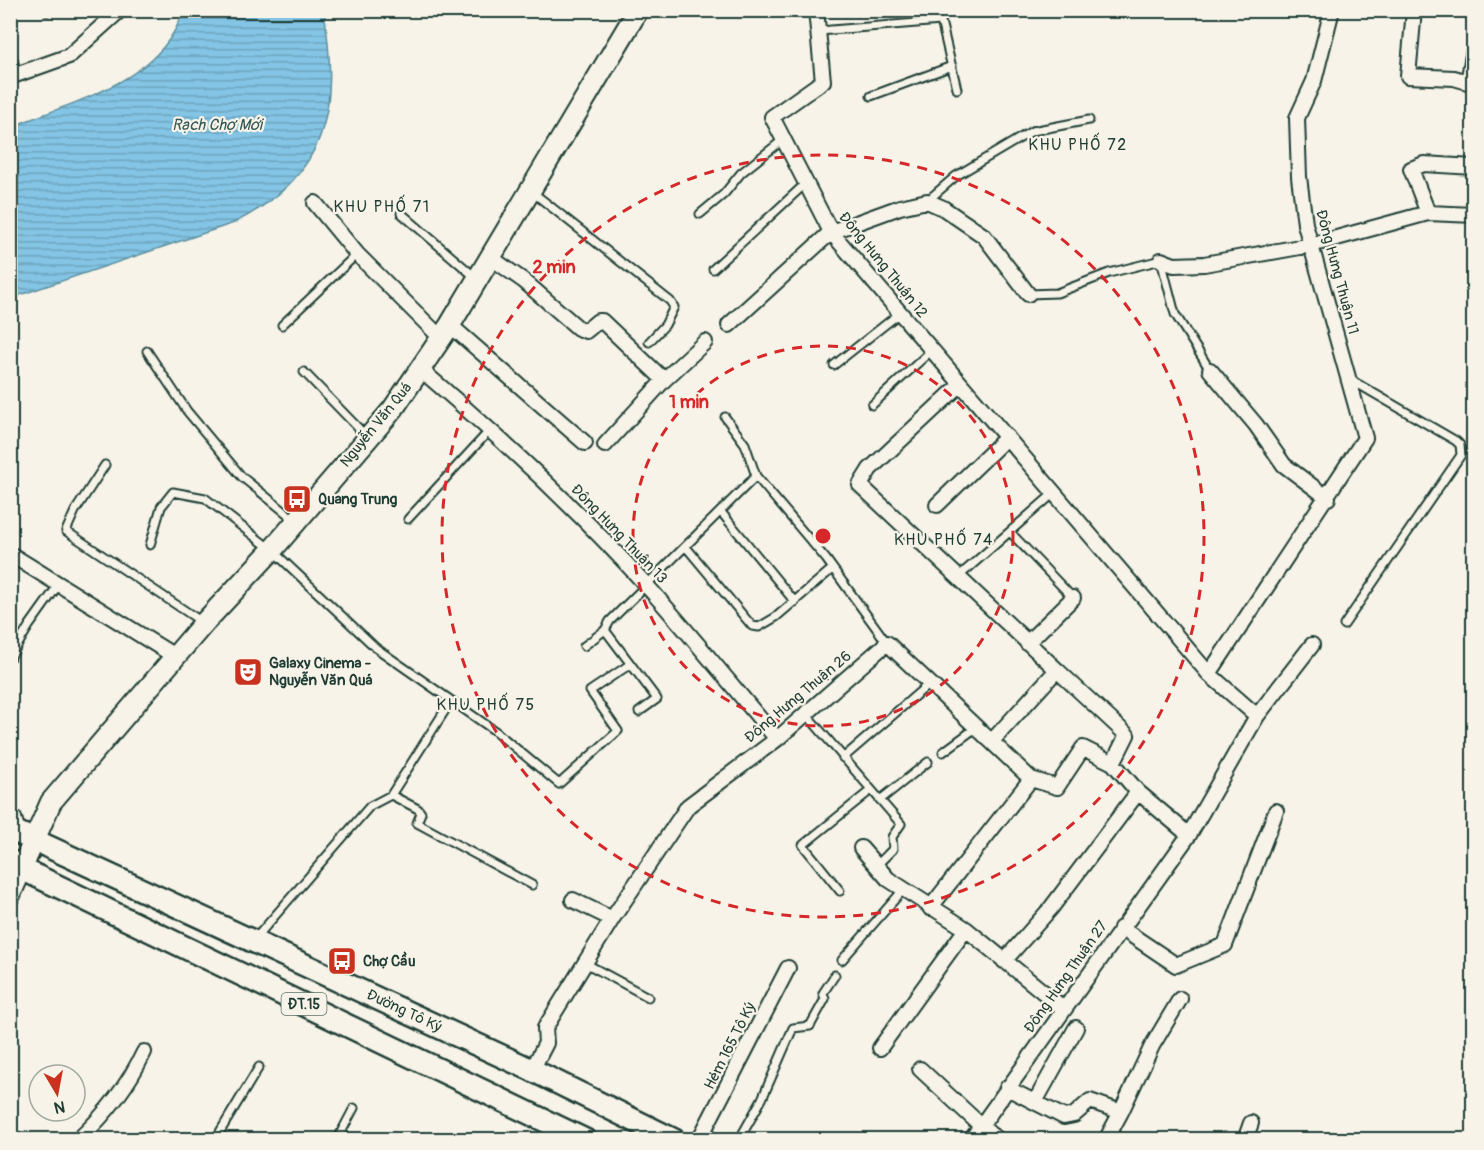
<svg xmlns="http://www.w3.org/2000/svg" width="1484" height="1150" viewBox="0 0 1484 1150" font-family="Pangolin,sans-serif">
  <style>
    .water { fill: url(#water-rules); stroke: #5c8f9e; stroke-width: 1.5 }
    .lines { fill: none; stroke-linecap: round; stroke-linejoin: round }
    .service-casing { stroke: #1f3d34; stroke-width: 11 }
    .minor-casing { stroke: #1f3d34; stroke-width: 18 }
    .secondary-casing { stroke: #1f3d34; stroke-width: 24 }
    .primary-casing { stroke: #1f3d34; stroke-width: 26 }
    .service { stroke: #f7f3e8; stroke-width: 7 }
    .minor { stroke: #f7f3e8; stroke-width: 14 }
    .secondary { stroke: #f7f3e8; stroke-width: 20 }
    .primary { stroke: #f7f3e8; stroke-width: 21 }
    .ring { fill: none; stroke: #d62828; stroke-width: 3; stroke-dasharray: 10 8 }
    .labels { text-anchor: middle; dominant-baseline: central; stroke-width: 4.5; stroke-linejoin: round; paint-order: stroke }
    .shield { fill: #f7f3e8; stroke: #60746a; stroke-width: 1.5 }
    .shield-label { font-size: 14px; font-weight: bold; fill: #1f3d34 }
    .street-label { font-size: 15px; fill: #1f3d34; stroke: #f7f3e8 }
    .poi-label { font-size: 15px; font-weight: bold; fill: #1f3d34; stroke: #f7f3e8; text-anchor: start }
    .water-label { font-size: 16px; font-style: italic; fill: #335857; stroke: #f7f3e8 }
    .neighbourhood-label { font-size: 16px; letter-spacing: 1.5px; fill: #1f3d34; stroke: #f7f3e8 }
    .centre { fill: #d62828; stroke: #f7f3e8; stroke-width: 3 }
    .ring-label { font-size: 18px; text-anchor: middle; font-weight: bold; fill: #d62828; stroke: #f7f3e8; stroke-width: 4.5; stroke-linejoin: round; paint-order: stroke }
  </style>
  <defs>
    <pattern id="water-rules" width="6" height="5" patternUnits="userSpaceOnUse" patternTransform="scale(1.5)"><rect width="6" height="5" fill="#84c5e5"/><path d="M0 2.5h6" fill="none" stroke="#6ba1ba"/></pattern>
  </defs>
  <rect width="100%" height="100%" fill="#f7f3e8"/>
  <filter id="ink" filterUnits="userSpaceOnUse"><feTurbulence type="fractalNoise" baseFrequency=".0167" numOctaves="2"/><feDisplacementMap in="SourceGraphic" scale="12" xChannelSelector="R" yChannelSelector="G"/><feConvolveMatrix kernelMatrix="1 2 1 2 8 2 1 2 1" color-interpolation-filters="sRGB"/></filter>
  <g filter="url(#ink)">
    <!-- water -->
    <path class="water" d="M 183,11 L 324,11 C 339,110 329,174 234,223 L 11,298 L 11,127 C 71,102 162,82 183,11 Z"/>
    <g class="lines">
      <!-- service casing -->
      <g class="service-casing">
        <path id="service" d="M 47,10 L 47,11
          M 819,31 L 941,21 L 957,89
          M 10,49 L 17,74
          M 871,96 L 952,66
          M 531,191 L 670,301 L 674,307 L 665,325 L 649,342
          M 927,201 L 956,176 L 1032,131 L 1089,120
          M 401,213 L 475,277
          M 700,214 L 724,194 L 741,173 L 784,139
          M 713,269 L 806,183
          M 1028,294 L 1057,293 L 1109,273 L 1161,260 L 1175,314 L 1210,370
          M 282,325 L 357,254
          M 147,351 L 187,411 L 242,477 L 295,520
          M 834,365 L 900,313
          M 304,372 L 366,436
          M 872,405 L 932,350
          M 725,417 L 745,444 L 756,476
          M 105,465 L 75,511 L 66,531 L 202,622
          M 721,512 L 795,602
          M 408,519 L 491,429
          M 1010,532 L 1073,598
          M 150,545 L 161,507 L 173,492 L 205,498 L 272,550 L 376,648 L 495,731 L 559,784 L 618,731 L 590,691 L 629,665
          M 686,547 L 752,626 L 759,627 L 776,617 L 832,569
          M 958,577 L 1054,493
          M 1344,625 L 1461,455 L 1460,445 L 1456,441 L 1351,380
          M 584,646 L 605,630
          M 10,658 L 29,626 L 59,584
          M 639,712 L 657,699 L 605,630 L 610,621 L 756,476 L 826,559 L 887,643
          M 806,714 L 901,824 L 892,837 L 893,849 L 876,866
          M 943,752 L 977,727
          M 843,758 L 930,683
          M 391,795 L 418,809 L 421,813 L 417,823 L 532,885
          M 880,800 L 928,762
          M 10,813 L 17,816 L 21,830
          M 840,891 L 803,845 L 871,790
          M 254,940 L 370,806 L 391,795 L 451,701
          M 842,960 L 903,890
          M 585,963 L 648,997
          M 215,1140 L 259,1067
          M 337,1140 L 354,1108
          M 739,1140 L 762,1099 L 793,1028 L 810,1026 L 825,999 L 823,993 L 835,975"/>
      </g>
      <!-- minor casing -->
      <g class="minor-casing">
        <path id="minor" d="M 816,10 L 823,81 L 772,117 L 831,232 L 1209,674
          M 1414,10 L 1408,76 L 1454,78 L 1474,84
          M 10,77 L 69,56 L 120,10
          M 1468,82 L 1474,50
          M 315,203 L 357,254 L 441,338
          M 1428,213 L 1411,169 L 1424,164 L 1474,167
          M 490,257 L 524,281 L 578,328 L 586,331 L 598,321 L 602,321 L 664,380
          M 1161,260 L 1174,265 L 1204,264 L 1311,245 L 1428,213 L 1474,215
          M 450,325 L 585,443
          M 729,325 L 831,232 L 900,207 L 927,201 L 943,208 L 984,236 L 1028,294
          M 420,369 C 500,437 577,509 647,586 C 692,636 734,688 777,739
          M 1210,370 L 1256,425 L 1284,465 L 1328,498
          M 961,384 L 870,469 L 860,485 L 1057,670
          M 605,445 L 664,380 L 705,342
          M 937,505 L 1007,437
          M 10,554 L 176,657
          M 1027,643 L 1073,598
          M 1312,645 L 1257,716 L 1209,674 L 1365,438 L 1305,224 L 1299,177 L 1297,118 L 1314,81 L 1332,10
          M 992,741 L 1057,670 L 1127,735 L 1113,763 L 1138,792 L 1189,835
          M 1031,779 L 1057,787 L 1083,748 L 1113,763
          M 861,848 L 888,879 L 966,929 L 1064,1009
          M 573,900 L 612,919
          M 1121,928 L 1176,965 L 1225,945 L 1276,811
          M 1004,961 L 1051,908 L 1138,792
          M 880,1048 L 966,929
          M 920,1069 L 990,1134 L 999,1140
          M 532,1070 L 546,1043 L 545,1028 L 612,919 L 688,806 L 777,739 L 887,643 L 1031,779 L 930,908
          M 1007,1088 L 1064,1117 L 1074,1115 L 1090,1101 L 1121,1112 L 1152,1046 L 1180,999
          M 1035,1102 L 1076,1028
          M 10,1136 L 16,1140
          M 78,1140 C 106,1114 128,1086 144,1052
          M 699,1140 L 788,968
          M 971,1140 L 1189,835 L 1257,716
          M 1106,1140 L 1121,1112
          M 1245,1140 L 1251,1123"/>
      </g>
      <!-- secondary casing -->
      <g class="secondary-casing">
        <path id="secondary" d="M 10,895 L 51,802 L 204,623 L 272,550 L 393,409 L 450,325 L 638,10"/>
      </g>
      <!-- primary casing -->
      <g class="primary-casing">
        <path id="primary" d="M 10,829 L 532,1070 L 674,1140
          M 10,861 L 22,869 L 585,1140"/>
      </g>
      <!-- service -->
      <use href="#service" class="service"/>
      <!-- minor -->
      <use href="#minor" class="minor"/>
      <!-- secondary -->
      <use href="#secondary" class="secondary"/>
      <!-- primary -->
      <use href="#primary" class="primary"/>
    </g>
  </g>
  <!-- distance rings -->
  <g class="ring">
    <circle cx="823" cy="536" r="190"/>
    <circle cx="823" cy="536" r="381"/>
  </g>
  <!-- icons -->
  <defs>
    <g id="bus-square" transform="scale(1.5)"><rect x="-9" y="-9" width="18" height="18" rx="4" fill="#c8321e" stroke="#f7f3e8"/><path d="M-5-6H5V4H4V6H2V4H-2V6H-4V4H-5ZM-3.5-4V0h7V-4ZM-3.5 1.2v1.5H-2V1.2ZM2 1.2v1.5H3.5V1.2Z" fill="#fff"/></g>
    <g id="theatre-square" transform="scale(1.5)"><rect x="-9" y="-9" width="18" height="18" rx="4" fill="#c8321e" stroke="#f7f3e8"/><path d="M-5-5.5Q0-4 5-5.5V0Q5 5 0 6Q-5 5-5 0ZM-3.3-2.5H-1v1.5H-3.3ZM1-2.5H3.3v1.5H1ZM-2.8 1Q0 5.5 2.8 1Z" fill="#fff"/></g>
  </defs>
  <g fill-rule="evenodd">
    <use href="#bus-square" x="297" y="499"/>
    <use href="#theatre-square" x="248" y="672"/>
    <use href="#bus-square" x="342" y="961"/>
  </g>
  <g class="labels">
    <!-- shield labels -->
    <rect class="shield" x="281.5" y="993" width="45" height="22" rx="4.5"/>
    <g class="shield-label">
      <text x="304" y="1004">ĐT.15</text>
    </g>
    <!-- street labels -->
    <g class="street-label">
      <text transform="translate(883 265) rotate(51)">Đông Hưng Thuận 12</text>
      <text transform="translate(1337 272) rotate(75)">Đông Hưng Thuận 11</text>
      <text transform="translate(376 425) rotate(-51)">Nguyễn Văn Quá</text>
      <text transform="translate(619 534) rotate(46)">Đông Hưng Thuận 13</text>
      <text transform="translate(798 697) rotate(-40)">Đông Hưng Thuận 26</text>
      <text transform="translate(1066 977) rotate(-55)">Đông Hưng Thuận 27</text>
      <text transform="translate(404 1011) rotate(25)">Đường Tô Ký</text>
      <text transform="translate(730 1046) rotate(-63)">Hẻm 165 Tô Ký</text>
    </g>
    <!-- poi labels -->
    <g class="poi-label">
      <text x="318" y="499">Quang Trung</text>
      <text x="269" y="663">Galaxy Cinema -<tspan x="269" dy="17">Nguyễn Văn Quá</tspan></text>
      <text x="363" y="961">Chợ Cầu</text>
    </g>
    <!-- water labels -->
    <g class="water-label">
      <text x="217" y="125">Rạch Chợ Mới</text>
    </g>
    <!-- neighbourhood labels -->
    <g class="neighbourhood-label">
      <text x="1078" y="145">KHU PHỐ 72</text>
      <text x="382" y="207">KHU PHỐ 71</text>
      <text x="944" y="540">KHU PHỐ 74</text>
      <text x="486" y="705">KHU PHỐ 75</text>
    </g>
  </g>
  <circle cx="823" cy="536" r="9" class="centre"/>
  <g class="ring-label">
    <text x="554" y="273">2 min</text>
    <text x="689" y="408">1 min</text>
  </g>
  <!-- margin -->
  <rect width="1484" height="1150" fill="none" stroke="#f7f3e8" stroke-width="36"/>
  <rect x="18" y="18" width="1448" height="1114" fill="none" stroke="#1f3d34" stroke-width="2" filter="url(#ink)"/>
  <!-- north arrow -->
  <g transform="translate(57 1093) rotate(170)"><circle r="28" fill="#f7f3e8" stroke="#a1aaa0" stroke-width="1.5"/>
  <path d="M0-4.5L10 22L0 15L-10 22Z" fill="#c8321e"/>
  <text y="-9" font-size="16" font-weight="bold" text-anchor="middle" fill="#1f3d34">N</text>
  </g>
</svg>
